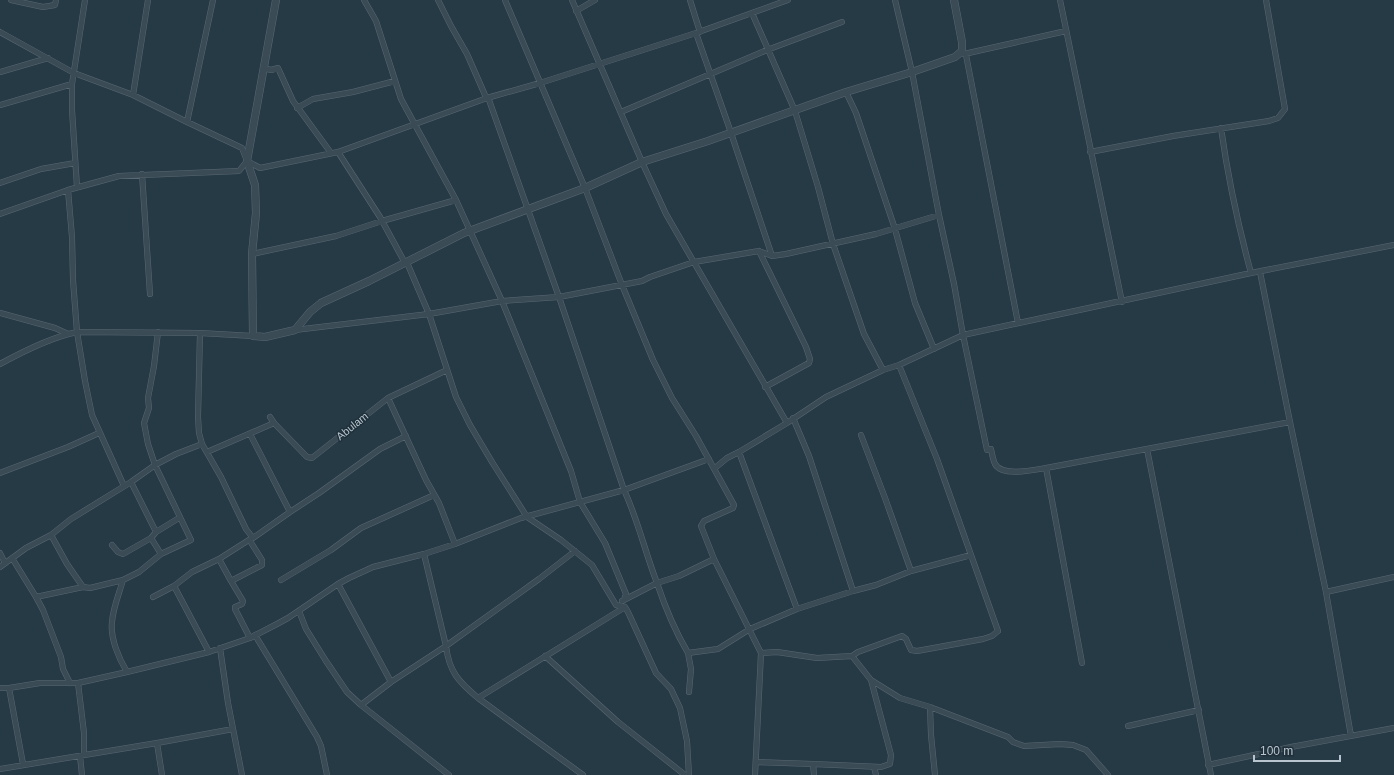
<svg xmlns="http://www.w3.org/2000/svg" width="1394" height="775" viewBox="0 0 1394 775" font-family="Arial,sans-serif">
  <style>
    .lines { fill: none; stroke-linecap: round; stroke-linejoin: round }
    .minor-casing { stroke: #596872; stroke-width: 6 }
    .tertiary-casing { stroke: #596872; stroke-width: 8 }
    .minor { stroke: #3b4b55; stroke-width: 5 }
    .tertiary { stroke: #3b4b55; stroke-width: 7 }
    .labels { text-anchor: middle; dominant-baseline: central; stroke-width: 3; stroke-linejoin: round; paint-order: stroke }
    .street-label { font-size: 11px; fill: #b8c5ce; stroke: #1f303b }
  </style>
  <rect width="100%" height="100%" fill="#263a46"/>
  <g class="lines">
    <!-- minor casing -->
    <g class="minor-casing">
      <path id="minor" d="M 11,0 L 43,7 L 55,5 L 56,0
        M 364,0 L 376,21 L 401,99 L 456,200 L 502,301 L 571,471 L 580,502 L 605,543 L 626,594 L 624,600
        M 438,0 L 451,26 L 467,54 L 485,95 L 489,100 L 559,297 L 624,490 C 638,520 645,552 657,583 C 665,607 675,631 688,653
        M 505,0 L 585,188 L 622,285 L 653,360 L 672,398 L 696,436 L 734,505 L 733,508 L 704,521 L 701,526 L 714,559 L 761,653 L 755,775
        M 572,0 L 642,162 L 666,214 L 787,423
        M 690,0 L 700,32
        M 895,0 L 912,72 L 939,215 L 954,284 L 963,335 L 987,450 L 991,449 C 992,454 993,460 995,464 C 1002,477 1034,470 1046,468 L 1290,422
        M 1060,0 L 1122,302
        M 576,11 L 595,0
        M 752,13 L 795,111 L 818,187 L 833,244 L 864,334 L 883,370
        M 0,32 L 74,73 L 133,95 L 187,122 L 242,148 L 247,161 L 260,168 L 338,152 L 487,98 L 540,83 L 696,33 L 788,0
        M 696,33 L 729,127 L 772,256
        M 964,54 L 1066,31
        M 966,55 L 1018,323
        M 263,68 L 271,70 L 278,68 L 293,101 L 331,153
        M 0,72 L 48,58
        M 846,92 L 856,113 L 895,229 L 915,303 L 934,349
        M 133,95 L 148,0
        M 0,105 L 72,84
        M 297,108 L 313,99 L 353,92 L 395,81
        M 621,112 L 767,50 L 842,22
        M 187,122 L 213,0
        M 1221,128 C 1228,178 1238,225 1251,273
        M 338,152 L 380,217 L 405,263 L 408,265 L 429,314 L 456,397 L 470,425 L 492,462 L 527,517 L 561,540 L 592,565 L 616,605 L 625,607 L 628,612 L 656,673 L 671,689 L 680,708 L 687,741 L 689,775
        M 1090,152 L 1173,136 L 1269,121 L 1278,118 L 1285,109 L 1266,0
        M 142,174 L 150,294
        M 0,183 L 41,169 L 75,163
        M 77,187 L 72,110 L 72,84 L 85,0
        M 68,190 L 72,237 L 73,280 L 77,332 L 85,381 L 92,415 L 124,486
        M 0,214 L 68,190 L 119,176 L 239,171 L 247,161
        M 759,251 L 806,347 L 810,359 L 809,363 L 765,387
        M 252,254 L 336,236 L 382,221 L 456,200
        M 1260,272 L 1290,422 L 1326,592 L 1351,736
        M 0,313 L 55,328 L 68,334
        M 295,330 L 429,314 L 502,301 L 559,297 L 642,281 L 650,277 L 694,262 L 759,251 L 772,256 L 786,254 L 876,234 L 939,215
        M 200,333 L 198,417 L 199,433 L 202,444 L 221,477 L 246,529 L 253,538 L 290,512 L 319,493 L 380,449 L 406,436
        M 0,364 C 22,352 52,337 77,332 L 200,333 L 253,336
        M 388,398 L 426,480 L 439,503 L 455,544
        M 793,418 L 809,456 L 853,591
        M 274,423 L 307,457 L 312,458 L 388,398 L 447,370
        M 250,434 L 290,512
        M 861,435 L 885,498 L 911,571
        M 1147,449 L 1211,775
        M 207,452 L 274,423 L 270,417
        M 739,452 L 797,609
        M 715,468 L 727,458 L 739,452 L 787,423 L 826,397 L 883,370 L 899,365 L 963,335 L 1251,273 L 1394,245
        M 1046,468 L 1082,663
        M 0,473 L 68,447 L 99,433
        M 131,482 L 156,532 L 179,518
        M 156,532 L 151,538 L 161,554
        M 51,535 L 67,564 L 83,587
        M 112,545 L 118,552 L 123,554 L 151,538
        M 0,553 L 5,563
        M 424,554 L 446,646 C 449,672 459,682 478,698 L 583,775
        M 12,558 L 36,597 L 43,610 L 61,657 L 63,669 L 70,683
        M 219,559 L 231,581
        M 0,567 L 26,548 L 51,535 L 71,519 L 131,482 L 155,465 L 176,454 L 202,444
        M 123,580 C 119,594 113,608 112,622 C 110,638 119,659 127,672
        M 281,580 L 331,550 L 361,528 L 434,495
        M 338,584 L 391,682
        M 174,586 L 209,652
        M 1326,592 L 1394,577
        M 36,597 L 83,587 L 90,588 L 123,580 L 139,572 L 161,554 L 191,540 L 155,465 L 148,444 L 144,423 L 149,408 L 148,398 L 154,366 L 158,332
        M 153,597 L 174,586 L 192,572 L 219,559 L 252,538
        M 622,601 L 657,583 L 679,576 L 714,559
        M 299,611 L 306,629 L 326,661 L 347,692 L 361,705 L 449,775
        M 255,635 L 317,737 L 321,746 L 327,775
        M 250,638 L 235,609 L 235,607 L 242,604 L 243,601 L 231,581 L 262,565 L 262,560 L 250,541
        M 220,648 L 228,703 L 242,775
        M 761,653 L 777,652 L 817,658 L 852,656 L 871,680 L 900,698 L 930,707 L 1008,737 L 1013,742 L 1024,746 L 1060,744 L 1073,745 L 1086,750 L 1108,775
        M 545,656 L 618,722 L 685,775
        M 852,656 L 858,652 L 902,636 L 906,639 L 911,650 L 917,651 L 983,639 L 992,636 L 998,631 L 937,459 L 899,365
        M 78,683 L 84,733 L 84,755
        M 0,688 L 9,688 L 40,683 L 78,683 L 127,672 L 209,652 L 250,638 L 277,624 L 288,618 L 338,584 L 349,578 L 373,567 L 424,554 L 455,544 L 521,518 L 624,490 L 709,459
        M 9,688 L 23,764
        M 689,692 L 691,669 L 688,653 L 718,649 L 750,629 L 797,609 L 853,591 L 876,585 L 911,571 L 971,555
        M 478,698 L 625,607
        M 361,705 L 391,682 L 446,646 L 539,579 L 575,551
        M 930,707 L 931,735 L 935,775
        M 1128,726 L 1199,710
        M 157,743 L 162,775
        M 80,756 L 82,775
        M 757,762 L 813,764 L 881,767 L 890,764 L 891,755 L 871,680
        M 813,764 L 814,775
        M 1208,765 L 1291,747 L 1394,728
        M 874,767 L 876,775
        M 0,769 L 157,743 L 233,729"/>
    </g>
    <!-- tertiary casing -->
    <g class="tertiary-casing">
      <path id="tertiary" d="M 276,0 L 247,161 L 255,185 L 256,213 L 252,254 L 253,336 L 265,337 L 295,330 L 310,312 L 321,303 L 369,281 L 464,233 L 585,188 L 642,162 L 708,141 L 846,92 L 912,72 L 955,57 L 962,51 L 962,42 L 954,0"/>
    </g>
    <!-- minor -->
    <use href="#minor" class="minor"/>
    <!-- tertiary -->
    <use href="#tertiary" class="tertiary"/>
  </g>
  <g class="labels">
    <!-- street labels -->
    <g class="street-label">
      <text transform="translate(352 426) rotate(-39)">Abulam</text>
    </g>
  </g>
  <!-- scale -->
  <path d="M1254 755v6h86v-6" fill="none" stroke="#b8c5ce" stroke-width="2"/>
  <text x="1260" y="755" font-size="12" fill="#b8c5ce" stroke="#1f303b" stroke-width="3" paint-order="stroke">100 m</text>
</svg>
